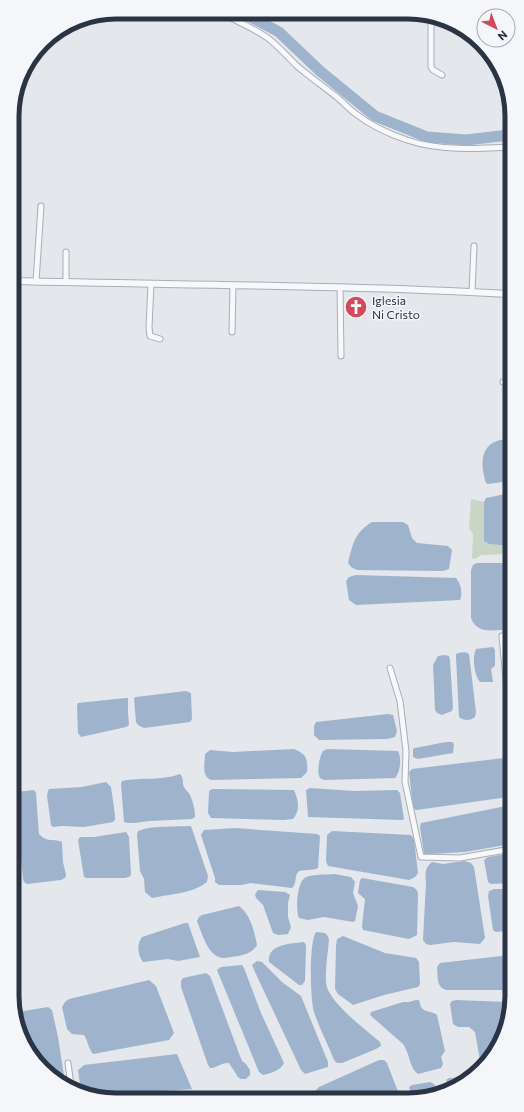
<svg xmlns="http://www.w3.org/2000/svg" width="524" height="1112" viewBox="0 0 524 1112" font-family="Commissioner,sans-serif">
  <style>
    .built { fill: #d2d6de }
    .green { fill: #c9d6c5 }
    .water { fill: #9fb4cc }
    .lines { fill: none; stroke-linecap: round; stroke-linejoin: round }
    .river { stroke: #9fb4cc; stroke-width: 11 }
    .minor-casing { stroke: #a9aeb7; stroke-width: 7 }
    .tertiary-casing { stroke: #a9aeb7; stroke-width: 8 }
    .minor { stroke: #f7f8fa; stroke-width: 5 }
    .tertiary { stroke: #f7f8fa; stroke-width: 6 }
    .labels { text-anchor: middle; dominant-baseline: central; stroke-width: 3; stroke-linejoin: round; paint-order: stroke }
    .poi-label { font-size: 12px; fill: #2b3445; stroke: #f4f6f9; text-anchor: start }
    .rim { fill: none; stroke: #2b3445; stroke-width: 5 }
  </style>
  <rect width="100%" height="100%" fill="#e4e7ec"/>
  <!-- built -->
  <path class="built" d="M 507,199 L 509,199 L 509,268 L 503,268 Z"/>
  <!-- green -->
  <path class="green" d="M 471,499 L 484,502 L 484,541 L 489,544 L 510,546 L 510,554 L 481,555 L 475,559 L 472,558 L 473,534 L 469,528 Z"/>
  <!-- water -->
  <path class="water" d="M 510,439 L 510,481 L 488,484 L 486,483 C 481,468 479,447 497,441 C 500,439 506,440 510,439 Z
    M 510,493 L 510,546 L 489,544 L 484,541 L 484,502 L 486,498 Z
    M 372,522 L 403,522 L 408,525 L 412,538 L 417,543 L 448,546 L 452,550 L 449,569 L 443,571 L 357,570 L 351,567 L 348,563 C 353,544 354,533 372,522 Z
    M 477,563 L 504,563 L 510,568 L 510,629 C 495,630 477,635 471,618 L 471,570 L 473,565 Z
    M 356,575 L 456,578 C 461,584 463,593 460,600 L 356,605 L 349,600 L 346,581 L 349,577 Z
    M 493,647 L 495,650 L 495,666 L 491,669 L 493,682 L 480,682 C 474,675 472,657 476,649 Z
    M 465,652 L 469,654 L 476,712 L 475,717 C 470,721 464,721 459,717 L 456,657 L 456,654 L 458,653 Z
    M 445,655 L 449,656 L 450,660 L 453,707 L 452,711 L 442,715 L 437,713 L 435,710 L 433,665 L 438,656 Z
    M 186,691 L 191,693 L 192,719 L 190,722 L 144,728 L 138,725 L 136,722 L 134,698 L 136,697 Z
    M 125,698 L 128,698 L 128,712 L 129,725 L 126,727 L 81,737 L 78,733 L 77,706 L 78,703 Z
    M 388,714 L 393,715 L 397,731 L 395,737 L 387,739 L 319,740 L 314,735 L 314,726 L 316,722 Z
    M 446,742 L 452,742 L 454,744 L 453,753 L 418,759 L 413,757 L 413,749 L 415,748 Z
    M 294,749 C 306,754 308,758 307,772 L 301,778 L 211,780 C 201,776 205,763 205,754 L 210,750 L 233,752 Z
    M 327,749 L 398,751 C 402,758 400,773 395,778 L 324,780 C 321,779 319,778 319,775 C 317,770 320,755 323,751 Z
    M 504,758 L 508,760 L 511,764 L 511,794 L 508,797 L 417,810 L 413,809 L 409,772 L 412,769 Z
    M 180,774 C 184,778 182,782 184,787 C 185,790 189,792 190,795 C 193,801 195,810 195,817 L 192,819 L 150,821 L 134,823 L 127,823 L 124,822 L 121,784 L 122,781 C 141,777 161,781 180,774 Z
    M 106,782 L 111,787 L 115,815 L 115,820 L 113,822 L 84,827 L 62,826 L 53,827 L 51,825 L 47,796 L 48,791 L 49,789 L 82,787 Z
    M 310,788 L 354,791 L 397,790 L 400,793 L 404,819 L 402,820 L 308,817 L 306,790 Z
    M 212,789 L 294,790 C 298,799 301,810 293,819 L 284,820 L 211,818 L 208,813 L 209,791 Z
    M 34,790 L 36,793 L 39,834 C 47,843 53,838 62,842 L 63,862 L 66,875 L 65,878 L 61,880 L 27,884 L 24,882 L 23,879 L 15,793 L 16,792 Z
    M 511,805 L 511,844 L 465,852 L 431,854 L 427,855 L 424,854 L 420,827 L 421,823 Z
    M 191,826 L 208,876 L 207,882 C 192,894 170,894 152,898 L 145,892 L 144,879 L 140,871 L 137,834 L 138,831 C 153,825 175,827 191,826 Z
    M 235,828 L 317,834 L 320,836 L 318,868 C 313,871 301,869 298,872 C 294,877 297,884 292,888 L 250,883 L 242,885 L 219,885 L 215,882 L 215,878 L 201,835 L 204,830 Z
    M 332,831 L 411,835 L 414,839 L 418,873 L 415,877 L 409,880 L 328,866 L 326,861 L 327,835 Z
    M 126,832 L 129,837 L 131,875 L 129,877 L 125,878 L 87,878 L 84,877 L 78,840 L 80,837 L 94,837 Z
    M 511,853 L 511,883 L 491,884 L 488,882 L 484,860 L 488,857 Z
    M 465,861 L 471,863 L 474,867 L 485,938 L 480,944 L 454,942 L 430,945 L 426,944 L 423,940 L 426,882 C 425,873 425,868 432,862 L 443,864 Z
    M 334,874 L 351,877 L 355,882 L 353,893 L 358,906 L 355,921 L 353,922 L 324,917 L 308,920 L 299,918 C 295,909 297,881 306,877 C 314,874 326,875 334,874 Z
    M 362,878 L 413,887 L 417,890 L 418,894 L 417,935 L 409,939 L 363,930 L 362,926 L 365,899 L 358,893 L 360,880 Z
    M 494,889 L 511,889 L 511,930 L 496,932 L 493,930 L 488,896 L 489,891 Z
    M 258,890 L 285,892 L 290,895 L 288,903 L 288,917 L 291,927 L 288,934 L 278,935 L 273,933 L 263,905 L 256,898 L 255,894 Z
    M 239,906 C 251,915 254,931 257,945 C 253,952 247,954 239,956 C 234,956 228,958 223,958 C 208,957 202,933 197,921 L 199,917 L 202,915 Z
    M 185,923 L 188,923 L 200,957 L 178,961 L 168,959 L 143,962 C 138,955 136,945 142,937 Z
    M 316,932 L 325,933 L 327,935 L 329,939 C 328,953 325,969 326,983 C 328,1002 365,1029 380,1042 L 381,1046 L 376,1049 L 342,1063 L 337,1063 L 334,1060 C 328,1044 319,1028 314,1012 C 310,1000 309,941 316,932 Z
    M 343,936 L 385,953 L 416,958 L 419,962 L 420,984 L 418,987 L 384,995 L 353,1005 L 338,994 L 335,989 L 336,946 L 337,939 Z
    M 303,942 L 305,943 L 306,946 L 305,981 L 302,985 L 299,985 L 269,962 C 267,944 290,944 303,942 Z
    M 511,955 L 512,990 L 446,990 C 436,987 438,976 437,967 L 440,963 Z
    M 257,961 L 262,962 L 282,982 L 301,996 L 328,1062 L 328,1067 L 305,1074 L 301,1070 L 255,972 L 252,965 Z
    M 242,965 L 244,968 L 261,1013 L 284,1063 C 280,1071 271,1073 263,1075 L 259,1072 L 217,970 L 221,967 Z
    M 206,973 L 210,976 L 212,981 L 240,1056 L 242,1061 L 246,1064 L 250,1070 L 250,1075 L 246,1079 L 241,1079 L 238,1077 L 229,1063 C 222,1062 217,1068 210,1068 L 208,1065 L 181,987 L 181,981 L 183,978 Z
    M 149,980 L 156,986 L 174,1033 L 169,1040 L 93,1054 C 88,1048 88,1041 84,1035 L 72,1034 L 67,1029 L 62,1007 L 65,1002 L 69,999 Z
    M 416,1000 L 419,1000 C 420,1003 420,1005 421,1007 C 425,1013 433,1011 437,1015 L 445,1051 L 441,1057 L 443,1064 L 441,1068 L 418,1074 C 409,1068 410,1053 403,1044 L 370,1015 L 371,1012 L 403,1002 L 409,1002 Z
    M 456,1000 L 507,1002 L 511,1004 L 490,1059 L 485,1064 L 480,1060 L 475,1032 L 469,1027 L 458,1027 L 453,1024 L 450,1004 L 452,1001 Z
    M 48,1007 L 52,1010 L 58,1037 L 65,1082 L 47,1074 L 16,1023 L 16,1014 L 24,1011 Z
    M 177,1054 L 192,1089 L 92,1096 L 81,1091 L 78,1070 L 84,1065 Z
    M 379,1060 L 384,1060 L 387,1063 L 397,1089 L 402,1097 L 315,1097 L 314,1092 L 319,1087 Z
    M 472,1077 L 466,1082 L 451,1089 L 446,1080 L 449,1078 Z
    M 430,1082 L 434,1084 L 441,1094 L 435,1096 L 412,1096 L 409,1087 L 412,1085 Z"/>
  <g class="lines">
    <!-- river -->
    <path class="river" d="M 243,13 L 279,32 L 320,71 L 375,116 L 427,137 L 466,140 L 509,135"/>
    <!-- minor casing -->
    <g class="minor-casing">
      <path id="minor" d="M 221,13 C 236,21 254,28 269,39 C 279,47 288,57 297,66 C 310,77 324,87 338,98 C 344,103 349,109 356,114 C 370,125 389,134 407,140 C 440,151 474,149 509,147
        M 431,16 L 431,67 L 433,70 L 442,75
        M 66,252 L 66,282
        M 36,282 L 41,206
        M 151,284 L 149,327 L 150,336 L 160,339
        M 340,287 L 341,356
        M 472,292 L 474,246
        M 232,332 L 233,285
        M 503,382 L 509,381
        M 502,636 L 511,735
        M 390,668 L 400,701 L 406,751 L 405,782 L 421,857 L 460,858 L 511,849
        M 68,1063 L 71,1086"/>
    </g>
    <!-- tertiary casing -->
    <g class="tertiary-casing">
      <path id="tertiary" d="M 13,281 C 179,285 344,285 509,294"/>
    </g>
    <!-- minor -->
    <use href="#minor" class="minor"/>
    <!-- tertiary -->
    <use href="#tertiary" class="tertiary"/>
  </g>
  <!-- icons -->
  <defs>
    <g id="church-disc" transform="scale(1.15)"><circle r="9.5" fill="#d1495b" stroke="#f4f6f9"/><path d="M-1.2-6h2.4v3.5h3.3v2.4h-3.3V6h-2.4V-.1h-3.3v-2.4h3.3Z" fill="#fff"/></g>
  </defs>
  <g fill-rule="evenodd">
    <use href="#church-disc" x="356" y="307"/>
  </g>
  <g class="labels">
    <!-- poi labels -->
    <g class="poi-label">
      <text x="372" y="300">Iglesia<tspan x="372" dy="14">Ni Cristo</tspan></text>
    </g>
  </g>
  <!-- crop -->
  <path d="M0 0H524V1112H0ZM116 19H408A97 97 0 0 1 505 116V996A97 97 0 0 1 408 1093H116A97 97 0 0 1 19 996V116A97 97 0 0 1 116 19Z" fill="#f4f6f9" fill-rule="evenodd"/>
  <path class="rim" d="M116 19H408A97 97 0 0 1 505 116V996A97 97 0 0 1 408 1093H116A97 97 0 0 1 19 996V116A97 97 0 0 1 116 19Z"/>
  <!-- north arrow -->
  <g transform="translate(496 28) rotate(138)"><circle r="19" fill="#f4f6f9" stroke="#a4a8b1"/>
  <path d="M0-3L7 15L0 10L-7 15Z" fill="#d1495b"/>
  <text y="-6" font-size="11" font-weight="bold" text-anchor="middle" fill="#2b3445">N</text>
  </g>
</svg>
